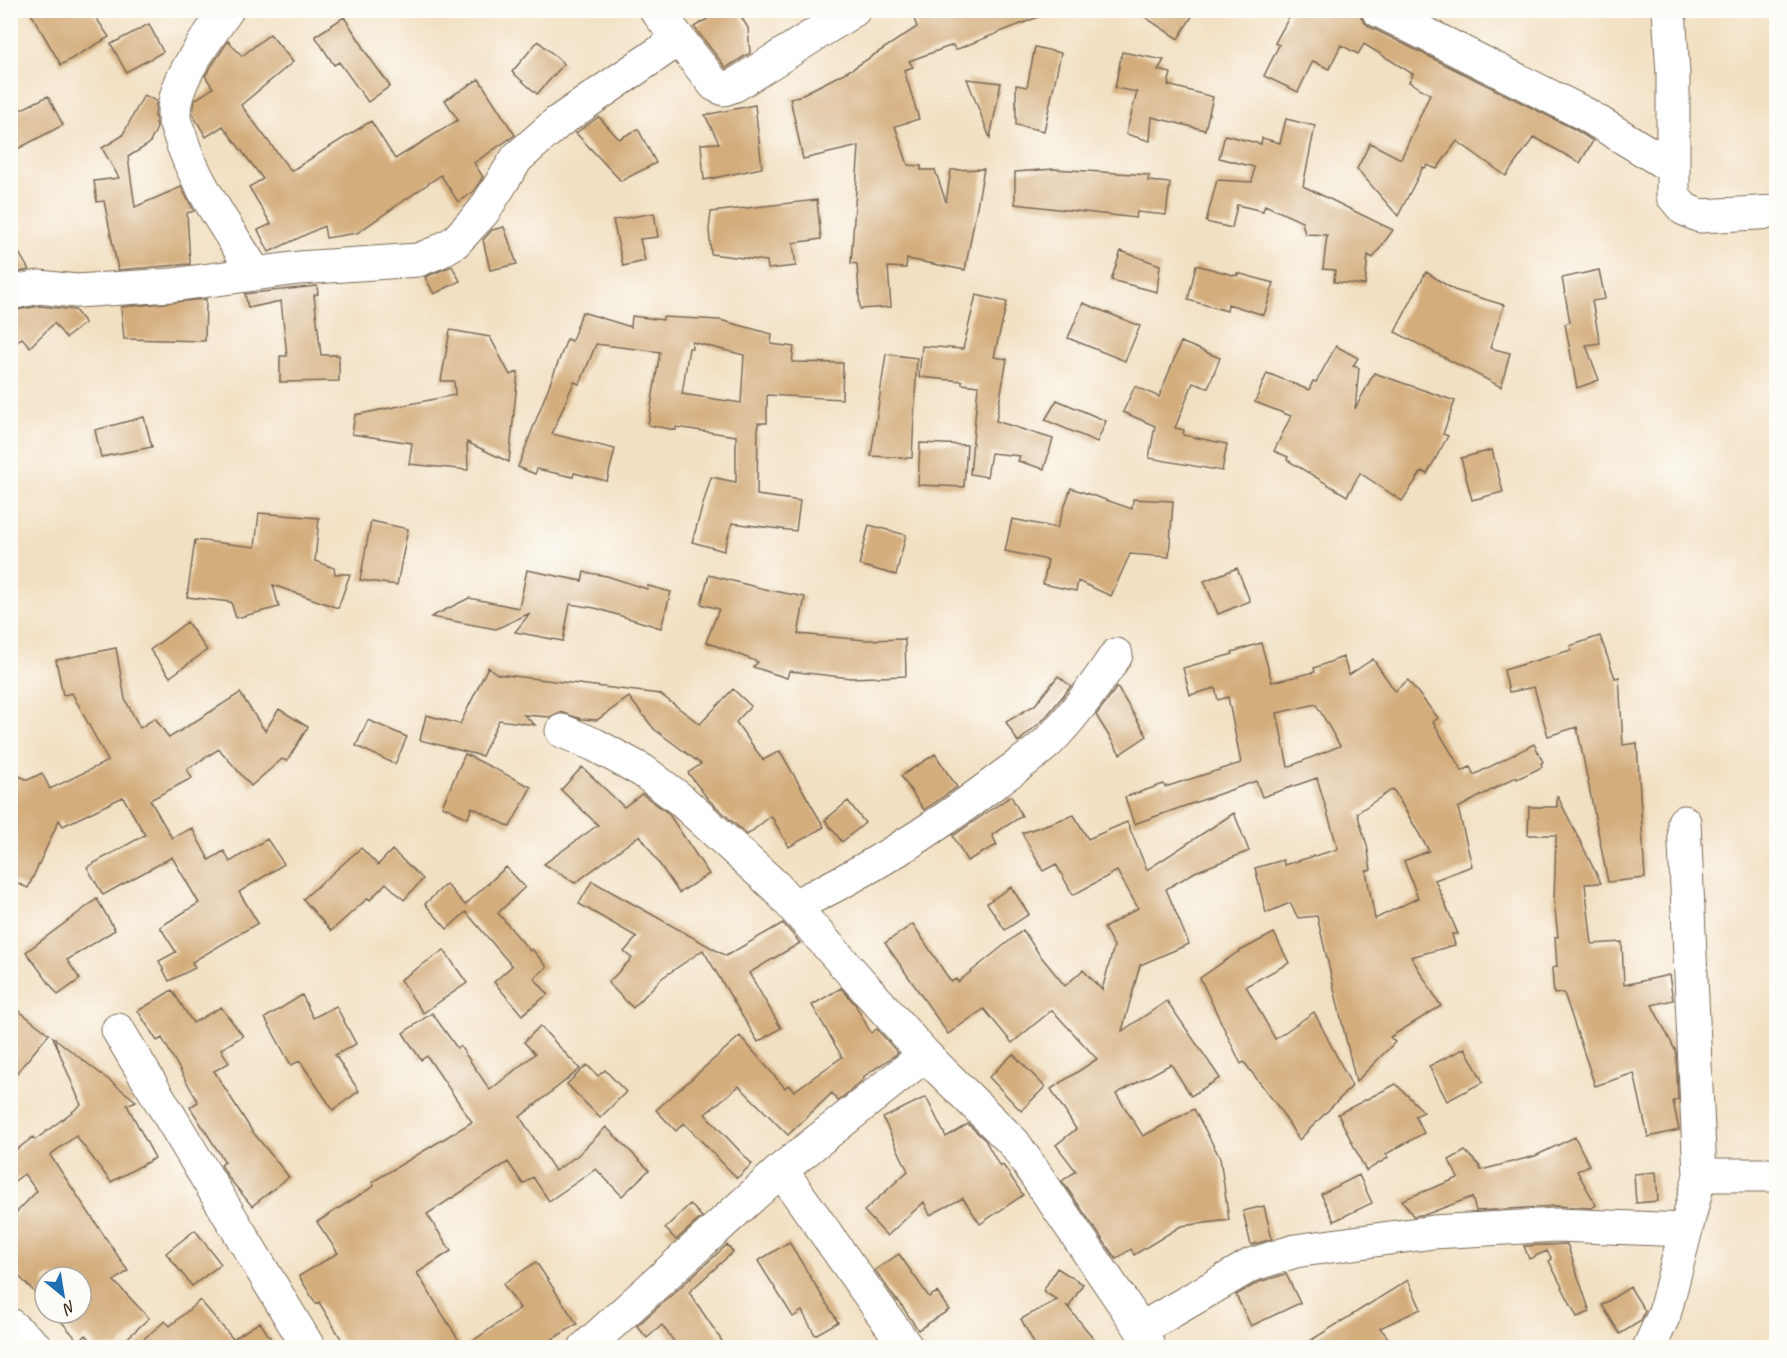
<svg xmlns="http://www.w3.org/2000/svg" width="1787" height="1358" viewBox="0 0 1787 1358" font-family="Caveat,sans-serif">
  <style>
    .building { fill: #d4ad7d; fill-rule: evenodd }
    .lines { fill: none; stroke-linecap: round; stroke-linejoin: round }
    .street-casing { stroke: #7b6a57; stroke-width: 35 }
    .street { stroke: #fff; stroke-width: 33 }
  </style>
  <rect width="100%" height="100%" fill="#fdfcf7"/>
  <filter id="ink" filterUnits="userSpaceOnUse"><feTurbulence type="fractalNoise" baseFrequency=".0167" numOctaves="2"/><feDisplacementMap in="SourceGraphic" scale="12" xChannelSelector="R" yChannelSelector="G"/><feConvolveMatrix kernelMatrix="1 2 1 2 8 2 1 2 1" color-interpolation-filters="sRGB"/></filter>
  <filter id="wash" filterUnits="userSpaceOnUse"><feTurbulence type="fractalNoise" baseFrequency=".008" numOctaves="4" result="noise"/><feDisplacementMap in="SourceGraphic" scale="24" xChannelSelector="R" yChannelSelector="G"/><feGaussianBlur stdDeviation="1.35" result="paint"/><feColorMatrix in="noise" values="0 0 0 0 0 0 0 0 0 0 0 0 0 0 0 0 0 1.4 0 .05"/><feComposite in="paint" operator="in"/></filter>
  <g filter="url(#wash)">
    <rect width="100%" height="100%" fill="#f2e0c2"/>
    <g id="blocks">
      <!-- building -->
      <path class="building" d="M 29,10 L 91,10 L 109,37 L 61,65 Z
        M 722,10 L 737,10 L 748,28 L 750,53 L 726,68 L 694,27 Z
        M 911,10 L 1051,12 L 955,50 L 953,45 L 909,61 L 913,67 L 904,70 L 919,119 L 895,126 L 908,165 L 921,166 L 921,170 L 935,170 L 946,202 L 951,170 L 984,169 L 965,270 L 907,259 L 906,268 L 888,267 L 891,307 L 860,309 L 857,264 L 851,263 L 859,146 L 803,159 L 790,98 L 799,96 L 854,68 L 917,27 Z
        M 1134,10 L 1196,10 L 1178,39 Z
        M 1293,10 L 1358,10 L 1363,21 L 1370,27 L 1576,130 L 1593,141 L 1580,163 L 1534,137 L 1506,176 L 1457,141 L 1437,169 L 1427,165 L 1425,168 L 1423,167 L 1398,216 L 1357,169 L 1370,143 L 1401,159 L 1430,94 L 1409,82 L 1413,74 L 1364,44 L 1358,54 L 1341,45 L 1329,69 L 1313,61 L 1298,92 L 1264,76 L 1279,45 L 1275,43 Z
        M 344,17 L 363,46 L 362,47 L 390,86 L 368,102 L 339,62 L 334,65 L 315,36 Z
        M 149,24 L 163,52 L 126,72 L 111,44 Z
        M 270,34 L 293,62 L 241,105 L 291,171 L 371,121 L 395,159 L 458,120 L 445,100 L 479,79 L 515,135 L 474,163 L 483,177 L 473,192 L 458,202 L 441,175 L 357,233 L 326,238 L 324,226 L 269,252 L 258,230 L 271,224 L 249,187 L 263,179 L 223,126 L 206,137 L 193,115 L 195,100 L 213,88 L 205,76 L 228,41 L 242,56 Z
        M 538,41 L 564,64 L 537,94 L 512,72 Z
        M 1035,47 L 1061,53 L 1044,131 L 1016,125 L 1016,85 L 1027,87 Z
        M 1122,52 L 1164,60 L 1158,70 L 1171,73 L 1168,85 L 1213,97 L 1205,130 L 1152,117 L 1150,141 L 1126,134 L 1137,92 L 1115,88 Z
        M 967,79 L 1001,83 L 990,138 Z
        M 144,95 L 156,101 L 155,116 L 157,128 L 149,144 L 128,157 L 135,207 L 181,187 L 194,211 L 187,213 L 190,264 L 118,270 L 104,201 L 97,202 L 94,181 L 119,178 L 102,148 L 122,136 Z
        M 48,96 L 63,125 L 10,153 L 10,115 Z
        M 755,105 L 762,168 L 704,180 L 701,144 L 719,143 L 705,115 Z
        M 599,117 L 619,139 L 638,129 L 656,163 L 621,181 L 576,133 Z
        M 1286,119 L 1315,126 L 1303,186 L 1393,230 L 1373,258 L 1368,255 L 1365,285 L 1334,282 L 1335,270 L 1323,269 L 1327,235 L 1305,234 L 1302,222 L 1265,205 L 1263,211 L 1237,205 L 1232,228 L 1206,222 L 1217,180 L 1252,182 L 1254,167 L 1219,158 L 1225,135 L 1261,144 L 1262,138 L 1280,143 Z
        M 1054,169 L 1149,175 L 1148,181 L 1170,183 L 1166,215 L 1137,212 L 1136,218 L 1015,204 L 1015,172 Z
        M 817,200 L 821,239 L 793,243 L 796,266 L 768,269 L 767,261 L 711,254 L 709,229 L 711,212 Z
        M 654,213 L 658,237 L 640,239 L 645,261 L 623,266 L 613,220 Z
        M 504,227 L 517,264 L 490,270 L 483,240 L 492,230 Z
        M 10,237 L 29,270 L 10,274 Z
        M 1121,251 L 1160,265 L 1157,292 L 1111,280 Z
        M 1196,265 L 1237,276 L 1237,273 L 1274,283 L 1264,315 L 1228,304 L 1227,311 L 1188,300 Z
        M 452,266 L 460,281 L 434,294 L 425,277 Z
        M 1599,270 L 1605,299 L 1592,301 L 1600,343 L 1586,345 L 1599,380 L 1577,388 L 1565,324 L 1570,322 L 1562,278 Z
        M 1426,272 L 1454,290 L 1504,305 L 1490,348 L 1510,353 L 1501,387 L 1395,332 Z
        M 317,286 L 318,294 L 314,295 L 321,355 L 339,355 L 339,381 L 280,382 L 280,356 L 287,356 L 281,301 L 248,308 L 245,294 Z
        M 976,295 L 1007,302 L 994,357 L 1007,359 L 996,421 L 1053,439 L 1044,469 L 1018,461 L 1020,456 L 991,453 L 987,477 L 970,474 L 978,386 L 962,384 L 962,381 L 919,377 L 922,346 L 963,349 Z
        M 206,299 L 205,341 L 124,339 L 121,307 Z
        M 1083,303 L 1140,326 L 1125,361 L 1068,338 Z
        M 40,306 L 75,310 L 85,323 L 66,338 L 54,323 L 30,347 L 22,338 L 10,346 L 10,311 Z
        M 582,312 L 631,327 L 632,316 L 663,320 L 663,317 L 720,320 L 772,334 L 771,344 L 794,347 L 792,362 L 843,363 L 842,399 L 767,395 L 767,423 L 758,423 L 757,495 L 800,501 L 796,531 L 732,523 L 724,551 L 692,542 L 711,477 L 736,482 L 736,436 L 676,427 L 676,430 L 648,425 L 660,352 L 596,344 L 580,384 L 574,382 L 552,434 L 615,449 L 607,481 L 574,473 L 573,477 L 537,469 L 535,474 L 518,467 L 567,339 L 572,341 ZM 692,342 L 744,355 L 741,403 L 682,394 L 689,348 L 692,348 Z
        M 450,330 L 490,337 L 510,375 L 518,372 L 509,462 L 467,442 L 468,470 L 409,464 L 412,443 L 352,434 L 355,415 L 455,395 L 454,381 L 441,381 Z
        M 1181,342 L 1220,358 L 1208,388 L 1193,383 L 1175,428 L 1184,430 L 1183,435 L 1227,444 L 1222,471 L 1149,458 L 1155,426 L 1123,412 L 1135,386 L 1159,397 Z
        M 1336,346 L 1358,358 L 1353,366 L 1359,368 L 1355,409 L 1374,373 L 1455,401 L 1443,434 L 1448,436 L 1427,474 L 1422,471 L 1402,501 L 1360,473 L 1347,496 L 1287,460 L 1288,457 L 1274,451 L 1291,416 L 1255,402 L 1267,373 L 1309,390 L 1313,381 L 1316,382 Z
        M 886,354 L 917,358 L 912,458 L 871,456 Z
        M 1057,400 L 1106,421 L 1097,442 L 1045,420 Z
        M 144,417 L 152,447 L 101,457 L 95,430 Z
        M 920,443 L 967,445 L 964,487 L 918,485 Z
        M 1492,450 L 1503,492 L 1472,500 L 1461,458 Z
        M 1071,488 L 1132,509 L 1133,499 L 1173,501 L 1169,557 L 1130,554 L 1111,596 L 1078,581 L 1076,591 L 1043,584 L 1048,560 L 1005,551 L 1012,519 L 1057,528 Z
        M 259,513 L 319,518 L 315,561 L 334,568 L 335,574 L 350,574 L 338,608 L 273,585 L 279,607 L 236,618 L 231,602 L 187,597 L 195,540 L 255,547 Z
        M 371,521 L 408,529 L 397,585 L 360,580 Z
        M 869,525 L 906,535 L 896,575 L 859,565 Z
        M 1237,568 L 1250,601 L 1218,614 L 1204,581 Z
        M 527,570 L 582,581 L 584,572 L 607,576 L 647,589 L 648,586 L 671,592 L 661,628 L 595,608 L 570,604 L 563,641 L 515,632 L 530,613 L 496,629 L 431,617 L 469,598 L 519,608 Z
        M 709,575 L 764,589 L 805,597 L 798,634 L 866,640 L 905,639 L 906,676 L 851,678 L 789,671 L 787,678 L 753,667 L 758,662 L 706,642 L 719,609 L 701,604 Z
        M 187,622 L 207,650 L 170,677 L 150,650 Z
        M 1600,636 L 1615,678 L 1619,677 L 1623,745 L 1637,743 L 1645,878 L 1608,882 L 1577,727 L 1548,736 L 1534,687 L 1509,692 L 1504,670 L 1571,650 L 1570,646 Z
        M 1261,643 L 1272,682 L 1315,672 L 1314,668 L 1343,657 L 1349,675 L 1373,659 L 1395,691 L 1408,680 L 1438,718 L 1433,722 L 1462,771 L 1470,767 L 1474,775 L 1534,744 L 1543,762 L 1541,763 L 1542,767 L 1517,779 L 1516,777 L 1458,808 L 1472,866 L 1435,880 L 1458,934 L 1452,934 L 1455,945 L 1411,957 L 1441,1006 L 1390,1037 L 1395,1042 L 1356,1082 L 1317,916 L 1298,918 L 1290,903 L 1266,913 L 1255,868 L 1283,860 L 1284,865 L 1338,849 L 1317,778 L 1262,797 L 1256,781 L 1134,824 L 1125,797 L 1164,784 L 1165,787 L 1241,763 L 1228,697 L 1218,700 L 1215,688 L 1190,695 L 1183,668 L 1233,654 L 1232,652 ZM 1316,704 L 1340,746 L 1288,767 L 1277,713 ZM 1393,789 L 1429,851 L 1404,861 L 1418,898 L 1375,919 L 1366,871 L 1371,870 L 1367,845 L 1357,813 Z
        M 116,648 L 125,699 L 140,728 L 155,718 L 169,738 L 240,693 L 265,731 L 279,709 L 308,727 L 287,761 L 282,759 L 251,786 L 219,749 L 187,769 L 192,778 L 150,800 L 172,838 L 192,828 L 209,860 L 224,851 L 230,862 L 267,839 L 284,864 L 239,892 L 258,923 L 192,962 L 195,968 L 169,981 L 159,961 L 176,952 L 160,927 L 199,903 L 172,857 L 103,895 L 87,867 L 145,835 L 123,797 L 63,826 L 59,820 L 28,888 L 10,880 L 10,772 L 28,780 L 42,773 L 50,789 L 108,761 L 72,693 L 63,695 L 56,660 Z
        M 488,667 L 497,674 L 660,694 L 700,724 L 733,689 L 751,706 L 736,722 L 763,760 L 780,751 L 824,827 L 789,847 L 771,816 L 747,835 L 708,799 L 688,773 L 701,764 L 654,729 L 629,697 L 597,720 L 581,719 L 560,712 L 550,717 L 524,715 L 535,725 L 499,720 L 482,756 L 420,740 L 426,715 L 460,724 Z
        M 1058,676 L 1071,686 L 1044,719 L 1018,742 L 1006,722 L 1035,705 Z
        M 1117,687 L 1147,736 L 1120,754 L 1096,715 Z
        M 368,720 L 407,737 L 395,764 L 356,746 Z
        M 465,754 L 531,787 L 510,827 L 472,807 L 468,818 L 442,806 Z
        M 935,754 L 957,787 L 924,810 L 901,776 Z
        M 582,767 L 624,807 L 642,794 L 668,813 L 709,874 L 679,893 L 640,835 L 575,883 L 544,864 L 598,825 L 561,790 Z
        M 1557,795 L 1601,883 L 1585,884 L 1592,944 L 1622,942 L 1624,985 L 1669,975 L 1673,1000 L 1652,1005 L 1676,1052 L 1678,1100 L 1673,1101 L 1679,1130 L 1648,1137 L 1634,1073 L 1595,1086 L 1564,993 L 1554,994 L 1552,968 L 1557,967 L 1555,937 L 1558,937 L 1554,901 L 1556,835 L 1528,835 L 1529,807 L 1557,807 Z
        M 1011,796 L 1022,816 L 992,835 L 997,845 L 967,861 L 953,836 Z
        M 848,801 L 865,823 L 842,842 L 825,820 Z
        M 1234,813 L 1249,851 L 1195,872 L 1166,889 L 1189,944 L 1140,965 L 1122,1031 L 1167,1001 L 1220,1078 L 1191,1096 L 1171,1064 L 1116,1094 L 1143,1136 L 1194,1109 L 1220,1158 L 1229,1220 L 1181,1226 L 1134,1255 L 1131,1249 L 1116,1259 L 1062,1181 L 1076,1171 L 1056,1145 L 1076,1129 L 1051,1089 L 1097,1059 L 1052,1010 L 1012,1043 L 984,1009 L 948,1034 L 885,943 L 913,924 L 951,982 L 956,979 L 958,982 L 1023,930 L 1039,954 L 1065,986 L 1083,970 L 1102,990 L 1114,946 L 1104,928 L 1138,908 L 1117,871 L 1073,895 L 1056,864 L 1043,871 L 1022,833 L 1074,815 L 1088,839 L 1127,822 L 1147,870 Z
        M 361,848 L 378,865 L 392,850 L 423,879 L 404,900 L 386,883 L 370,900 L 368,898 L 331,931 L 303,899 Z
        M 506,867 L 525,887 L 498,913 L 530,951 L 532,949 L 547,967 L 534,978 L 548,994 L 522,1015 L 494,982 L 512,966 L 466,912 L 447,929 L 425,904 L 446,884 L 465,905 Z
        M 592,881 L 726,956 L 783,923 L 800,943 L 749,973 L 781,1028 L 758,1042 L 703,950 L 662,978 L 633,1008 L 608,983 L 632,958 L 624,952 L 637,937 L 579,904 Z
        M 1011,887 L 1029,914 L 1005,930 L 987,903 Z
        M 97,899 L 115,930 L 67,960 L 80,979 L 58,995 L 26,952 Z
        M 1274,933 L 1289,963 L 1246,986 L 1275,1039 L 1314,1012 L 1352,1086 L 1299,1140 L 1279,1108 L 1244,1062 L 1241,1064 L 1200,978 L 1238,952 Z
        M 444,950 L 467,983 L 423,1013 L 400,980 Z
        M 841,988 L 855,1004 L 871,1033 L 877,1029 L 898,1053 L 863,1077 L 864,1079 L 838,1101 L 832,1093 L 788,1135 L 739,1086 L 705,1114 L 752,1164 L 737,1178 L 684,1123 L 676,1131 L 656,1110 L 740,1036 L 785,1088 L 788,1085 L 794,1091 L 842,1057 L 812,1005 Z
        M 172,990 L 193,1023 L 221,1007 L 243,1036 L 221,1049 L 229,1063 L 214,1071 L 252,1131 L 289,1177 L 252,1206 L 228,1177 L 221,1165 L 225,1162 L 190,1107 L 198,1102 L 162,1038 L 157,1041 L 138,1011 Z
        M 302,995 L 313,1018 L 336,1006 L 356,1044 L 335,1055 L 359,1091 L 333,1110 L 300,1061 L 291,1065 L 265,1018 Z
        M 10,1004 L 49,1034 L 10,1081 Z
        M 432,1013 L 457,1048 L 460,1046 L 490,1090 L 535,1054 L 524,1042 L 540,1026 L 580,1069 L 520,1117 L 555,1171 L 578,1155 L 606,1127 L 649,1170 L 622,1196 L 596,1169 L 549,1201 L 533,1177 L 523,1184 L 508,1162 L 427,1214 L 451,1251 L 417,1273 L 463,1347 L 346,1347 L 319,1302 L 316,1304 L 299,1276 L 338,1253 L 317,1222 L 374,1186 L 372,1182 L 472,1122 L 427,1056 L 421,1060 L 403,1033 Z
        M 53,1037 L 136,1101 L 127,1105 L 155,1158 L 111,1182 L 76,1136 L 50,1155 L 128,1271 L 114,1281 L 149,1318 L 118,1347 L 98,1347 L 86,1335 L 79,1342 L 54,1313 L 81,1313 L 81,1277 L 45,1277 L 45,1303 L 10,1267 L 10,1219 L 37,1191 L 24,1174 L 12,1183 L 10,1180 L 10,1159 L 12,1158 L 10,1155 L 33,1137 L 35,1140 L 81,1105 Z
        M 1465,1048 L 1483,1082 L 1447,1101 L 1429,1066 Z
        M 1013,1054 L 1045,1087 L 1021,1111 L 989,1077 Z
        M 587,1065 L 598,1076 L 605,1070 L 626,1092 L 600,1118 L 567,1084 Z
        M 1396,1084 L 1424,1112 L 1415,1116 L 1424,1133 L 1386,1154 L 1388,1158 L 1366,1171 L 1338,1114 Z
        M 926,1097 L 946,1137 L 968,1124 L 985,1140 L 1000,1167 L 1003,1165 L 1023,1195 L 980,1224 L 963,1198 L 930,1215 L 924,1202 L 887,1236 L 864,1211 L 908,1171 L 883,1118 Z
        M 1575,1137 L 1589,1165 L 1577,1171 L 1596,1205 L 1592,1208 L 1556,1206 L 1476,1211 L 1472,1197 L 1427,1214 L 1413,1216 L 1402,1200 L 1458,1178 L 1449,1160 L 1465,1151 L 1479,1165 L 1481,1170 L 1535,1156 Z
        M 1656,1172 L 1658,1201 L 1636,1203 L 1634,1174 Z
        M 1359,1175 L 1372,1203 L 1334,1221 L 1321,1194 Z
        M 690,1204 L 702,1217 L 676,1240 L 665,1228 Z
        M 1264,1206 L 1272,1239 L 1251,1245 L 1243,1211 Z
        M 195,1230 L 221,1264 L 192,1286 L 166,1253 Z
        M 789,1242 L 838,1322 L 815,1335 L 802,1311 L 793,1317 L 758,1261 Z
        M 1567,1244 L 1590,1312 L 1577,1317 L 1549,1261 L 1552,1259 L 1547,1251 L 1529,1259 L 1524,1246 Z
        M 727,1245 L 733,1252 L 689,1292 L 726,1347 L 678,1347 L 662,1325 L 647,1338 L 637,1326 Z
        M 899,1254 L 929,1297 L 937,1292 L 949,1310 L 918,1330 L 898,1300 L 897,1301 L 875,1270 Z
        M 536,1262 L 577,1324 L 540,1347 L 464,1347 L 520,1308 L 503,1284 Z
        M 1057,1268 L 1083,1284 L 1069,1307 L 1066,1305 L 1101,1347 L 1036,1347 L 1021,1319 L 1057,1300 L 1043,1291 Z
        M 1286,1274 L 1300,1303 L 1251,1326 L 1236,1295 L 1259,1282 Z
        M 1408,1280 L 1421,1309 L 1380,1328 L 1396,1347 L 1300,1347 Z
        M 1630,1287 L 1645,1311 L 1641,1321 L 1620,1334 L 1602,1305 Z
        M 200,1300 L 233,1339 L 260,1322 L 276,1347 L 134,1347 L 165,1321 L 170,1326 Z"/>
    </g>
  </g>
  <g filter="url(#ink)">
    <use href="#blocks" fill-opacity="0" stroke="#7b6a57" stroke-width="1.5"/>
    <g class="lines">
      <!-- street casing -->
      <g class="street-casing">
        <path id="street" d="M 227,10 C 208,38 173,80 174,115 C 174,121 177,128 179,133 C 194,183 228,229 255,273
          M 656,10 L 715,85 L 724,89 L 735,85 L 854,10
          M 1378,10 L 1585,114 L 1673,168
          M 1669,10 L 1673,74 L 1673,196 L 1684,209 L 1700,216 L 1776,212
          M 10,293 L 39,287 L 76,291 L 172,285 L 299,268 L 418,260 L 438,252 L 455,242 L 483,212 L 517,158 L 558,122 L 679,39
          M 562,731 L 595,745 L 643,771 L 680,799 L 776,887 L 925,1055 L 1014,1143 L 1141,1329 L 1149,1348
          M 794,906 C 866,872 930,832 993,784 C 1011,770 1032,757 1048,742 C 1074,716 1096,685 1116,655
          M 118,1030 L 309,1348
          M 781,1170 L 907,1348
          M 1700,1175 L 1776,1175
          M 10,1325 L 37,1348
          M 1141,1329 L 1251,1265 L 1295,1251 L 1433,1232 L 1557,1225 L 1686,1230
          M 585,1348 L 781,1170 L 925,1055
          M 1649,1348 L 1664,1315 L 1700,1175 L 1684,822"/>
      </g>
      <!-- street -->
      <use href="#street" class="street"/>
    </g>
  </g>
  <!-- margin -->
  <rect width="1787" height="1358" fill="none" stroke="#fdfcf7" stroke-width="36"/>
  <!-- north arrow -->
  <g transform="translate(63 1295) rotate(150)"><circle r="28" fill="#fdfcf7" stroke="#afa8a0" stroke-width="1.5"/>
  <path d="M0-4.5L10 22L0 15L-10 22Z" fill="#1f6fb2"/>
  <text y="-9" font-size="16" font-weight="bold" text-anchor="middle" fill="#3b2a1e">N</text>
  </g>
</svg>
